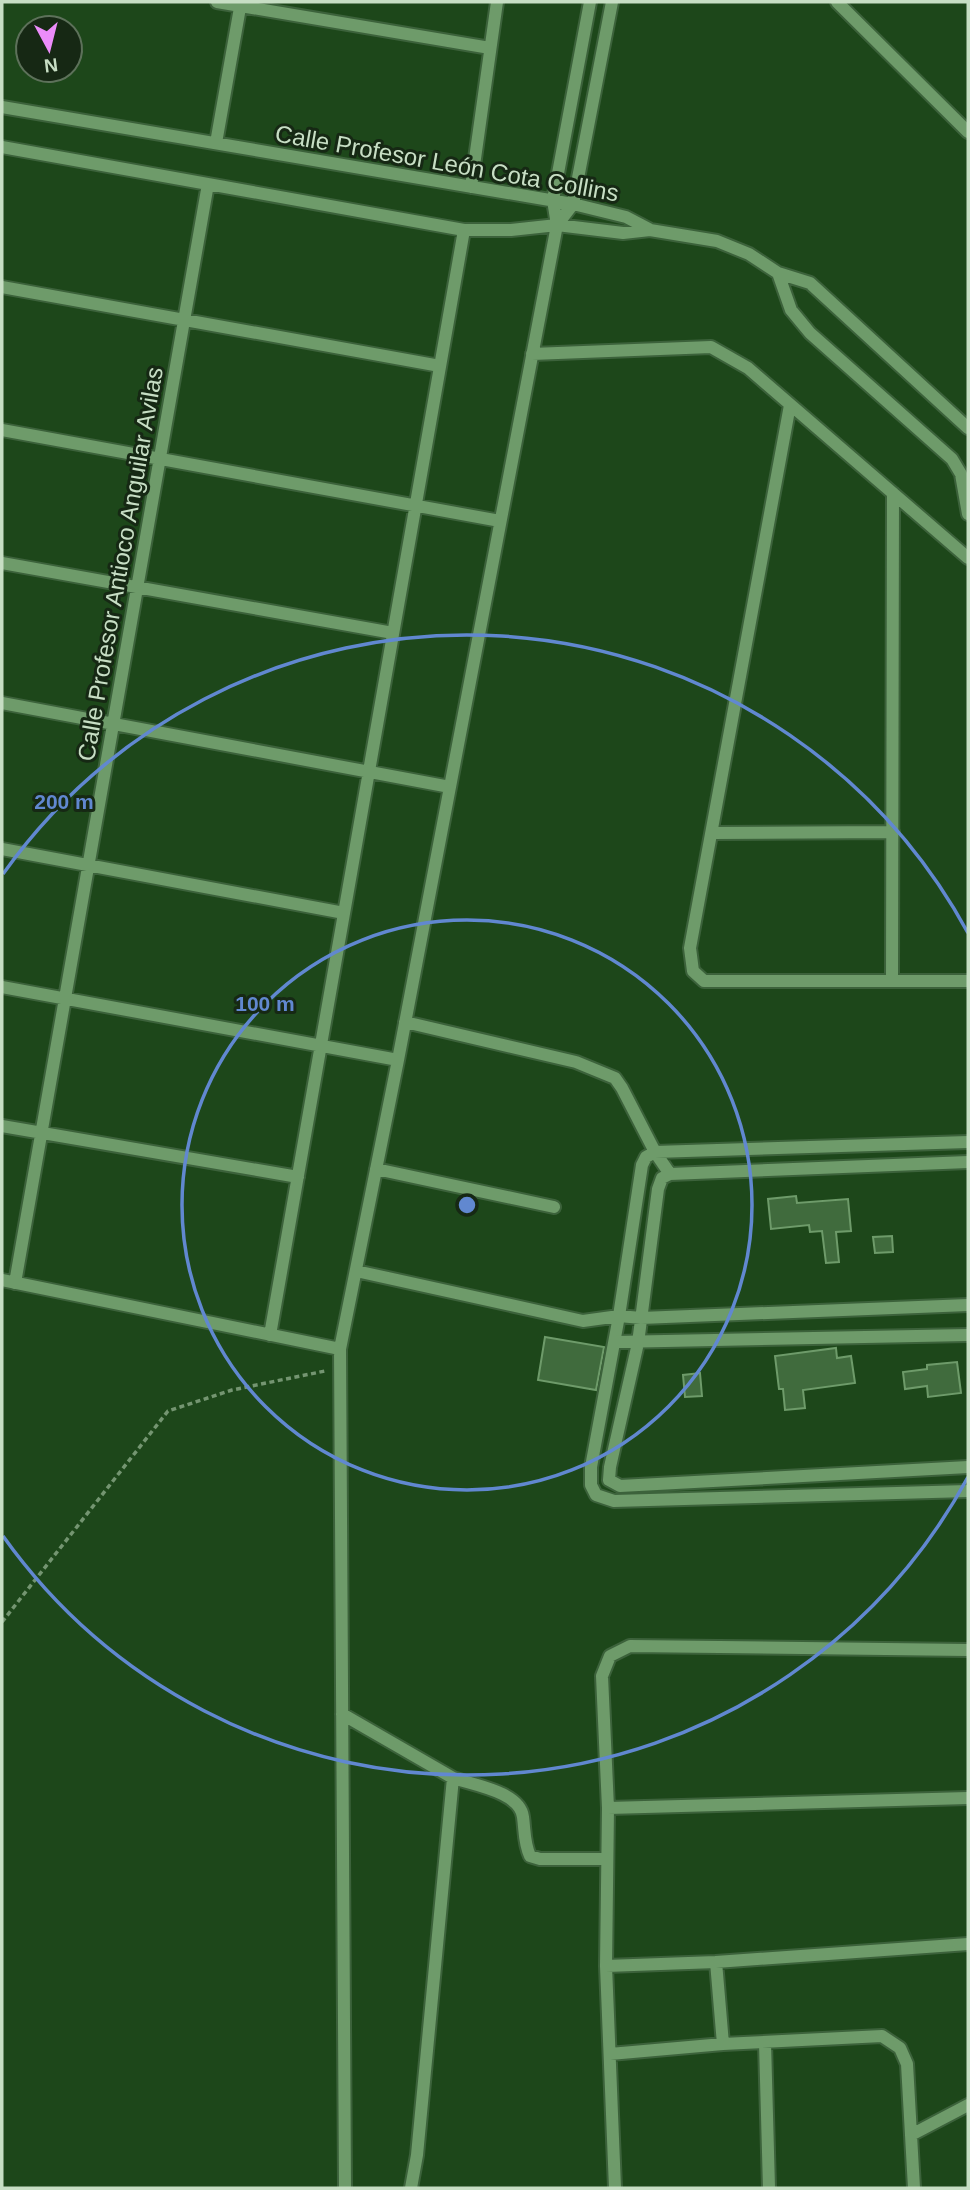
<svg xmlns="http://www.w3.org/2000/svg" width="970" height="2190" viewBox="0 0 970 2190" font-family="Helvetica,sans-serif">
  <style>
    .building { fill: #406b3d; stroke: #6e9b6a; stroke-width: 2 }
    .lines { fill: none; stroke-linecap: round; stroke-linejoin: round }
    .minor-casing { stroke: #3c623b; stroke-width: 16 }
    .path { stroke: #749571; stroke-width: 3.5; stroke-dasharray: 5 3.5; stroke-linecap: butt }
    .minor { stroke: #6e9b6a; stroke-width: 12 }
    .ring { fill: none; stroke: #6188d0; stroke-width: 3.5 }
    .labels { text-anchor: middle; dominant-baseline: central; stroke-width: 6; stroke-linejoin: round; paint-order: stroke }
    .street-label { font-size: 24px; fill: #c7dec4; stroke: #162814 }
    .centre { fill: #6188d0; stroke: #162814; stroke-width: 3.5 }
    .ring-label { font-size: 21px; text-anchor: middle; font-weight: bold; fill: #6188d0; stroke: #162814; stroke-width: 6; stroke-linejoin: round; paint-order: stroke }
  </style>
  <rect width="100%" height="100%" fill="#1d471a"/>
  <!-- building -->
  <path class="building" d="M 796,1196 L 797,1203 L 848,1199 L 851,1231 L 836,1232 L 839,1262 L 826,1263 L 822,1231 L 810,1232 L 809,1225 L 771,1229 L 768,1199 Z
    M 892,1236 L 893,1252 L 875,1253 L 873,1237 Z
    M 545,1337 L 604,1347 L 596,1390 L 538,1380 Z
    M 836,1348 L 837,1358 L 851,1356 L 855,1383 L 803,1390 L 805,1408 L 785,1410 L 783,1389 L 779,1389 L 775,1356 Z
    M 957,1362 L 961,1393 L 928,1397 L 927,1386 L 905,1389 L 903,1372 L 927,1369 L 927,1365 Z
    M 700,1373 L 702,1396 L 685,1397 L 683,1375 Z"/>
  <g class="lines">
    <!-- minor casing -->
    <g class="minor-casing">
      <path id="minor" d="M 217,2 L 490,48
        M 590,2 L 553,200 L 557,225 L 573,204 L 612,2
        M 837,2 L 968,132
        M 2,107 L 573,204 L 626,217 L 649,229
        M 216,143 L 241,2
        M 2,147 L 464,230 L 511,230 L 557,225 L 623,233 L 650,230 L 717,241 L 749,254 L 778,273 L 810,283 L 968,428
        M 471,187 L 497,2
        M 778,273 L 791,310 L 810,333 L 952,459 L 961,474 L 968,514
        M 2,287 L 440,366
        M 532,354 L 711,347 L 748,368 L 968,558
        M 790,405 L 690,948 L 693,971 L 704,981 L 968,981
        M 2,430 L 500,521
        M 2,563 L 393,633
        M 2,703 L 450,787
        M 712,833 L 893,832
        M 2,849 L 344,913
        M 892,981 L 893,493
        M 2,987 L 398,1060
        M 405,1022 L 576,1062 L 615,1078 L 622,1088 L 655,1152 L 670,1174
        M 2,1126 L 298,1177
        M 968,1142 L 655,1152 L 646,1157 L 642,1165 L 619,1316 L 591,1467 L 591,1485 L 596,1495 L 614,1501 L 968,1491
        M 968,1162 L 670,1174 L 662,1178 L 658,1189 L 638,1343 L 610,1467 L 609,1480 L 620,1486 L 968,1467
        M 376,1169 L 554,1207
        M 356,1271 L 583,1321 L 619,1316 L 641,1318 L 968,1305
        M 2,1280 L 340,1349
        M 15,1283 L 208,184
        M 270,1335 L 464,230
        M 615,1342 L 968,1335
        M 342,1714 L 453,1778 L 417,2155 L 411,2188
        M 453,1778 C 474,1785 520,1792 523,1817 C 525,1832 524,1843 530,1856 L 540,1859 L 607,1859
        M 608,1808 L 968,1798
        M 716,1962 L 723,2044
        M 606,1966 L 716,1962 L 968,1944
        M 765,2043 L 769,2188
        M 610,2054 L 723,2044 L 882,2036 L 900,2048 L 907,2064 L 914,2188
        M 911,2135 L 968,2105
        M 345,2188 L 340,1349 L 398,1060 L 557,225
        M 615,2188 L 606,1966 L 608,1808 L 602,1676 L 610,1656 L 630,1646 L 968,1650"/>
    </g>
    <!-- path -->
    <path class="path" d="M 2,1622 L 168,1411 L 232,1390 L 325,1371"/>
    <!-- minor -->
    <use href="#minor" class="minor"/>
  </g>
  <!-- distance rings -->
  <g class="ring">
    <circle cx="467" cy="1205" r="285"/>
    <path d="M968 1477A570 570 0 0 1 3 1536M3 874A570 570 0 0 1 968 933"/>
  </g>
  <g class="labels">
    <!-- street labels -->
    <g class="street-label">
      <text transform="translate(447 163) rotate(10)">Calle Profesor León Cota Collins</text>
      <text transform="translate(120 564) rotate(-80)">Calle Profesor Antioco Anguilar Avilas</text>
    </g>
  </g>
  <circle cx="467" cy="1205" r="10" class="centre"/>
  <g class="ring-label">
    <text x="64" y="809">200 m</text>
    <text x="265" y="1011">100 m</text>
  </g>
  <!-- border -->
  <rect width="970" height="2190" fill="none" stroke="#c7dec4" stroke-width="7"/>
  <!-- north arrow -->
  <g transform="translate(49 49) rotate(173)"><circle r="33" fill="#162814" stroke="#5d715a" stroke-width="2"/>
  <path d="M0-5L12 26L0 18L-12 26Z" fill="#ec8cfa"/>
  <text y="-10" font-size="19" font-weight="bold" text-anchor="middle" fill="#c7dec4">N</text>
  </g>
</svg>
